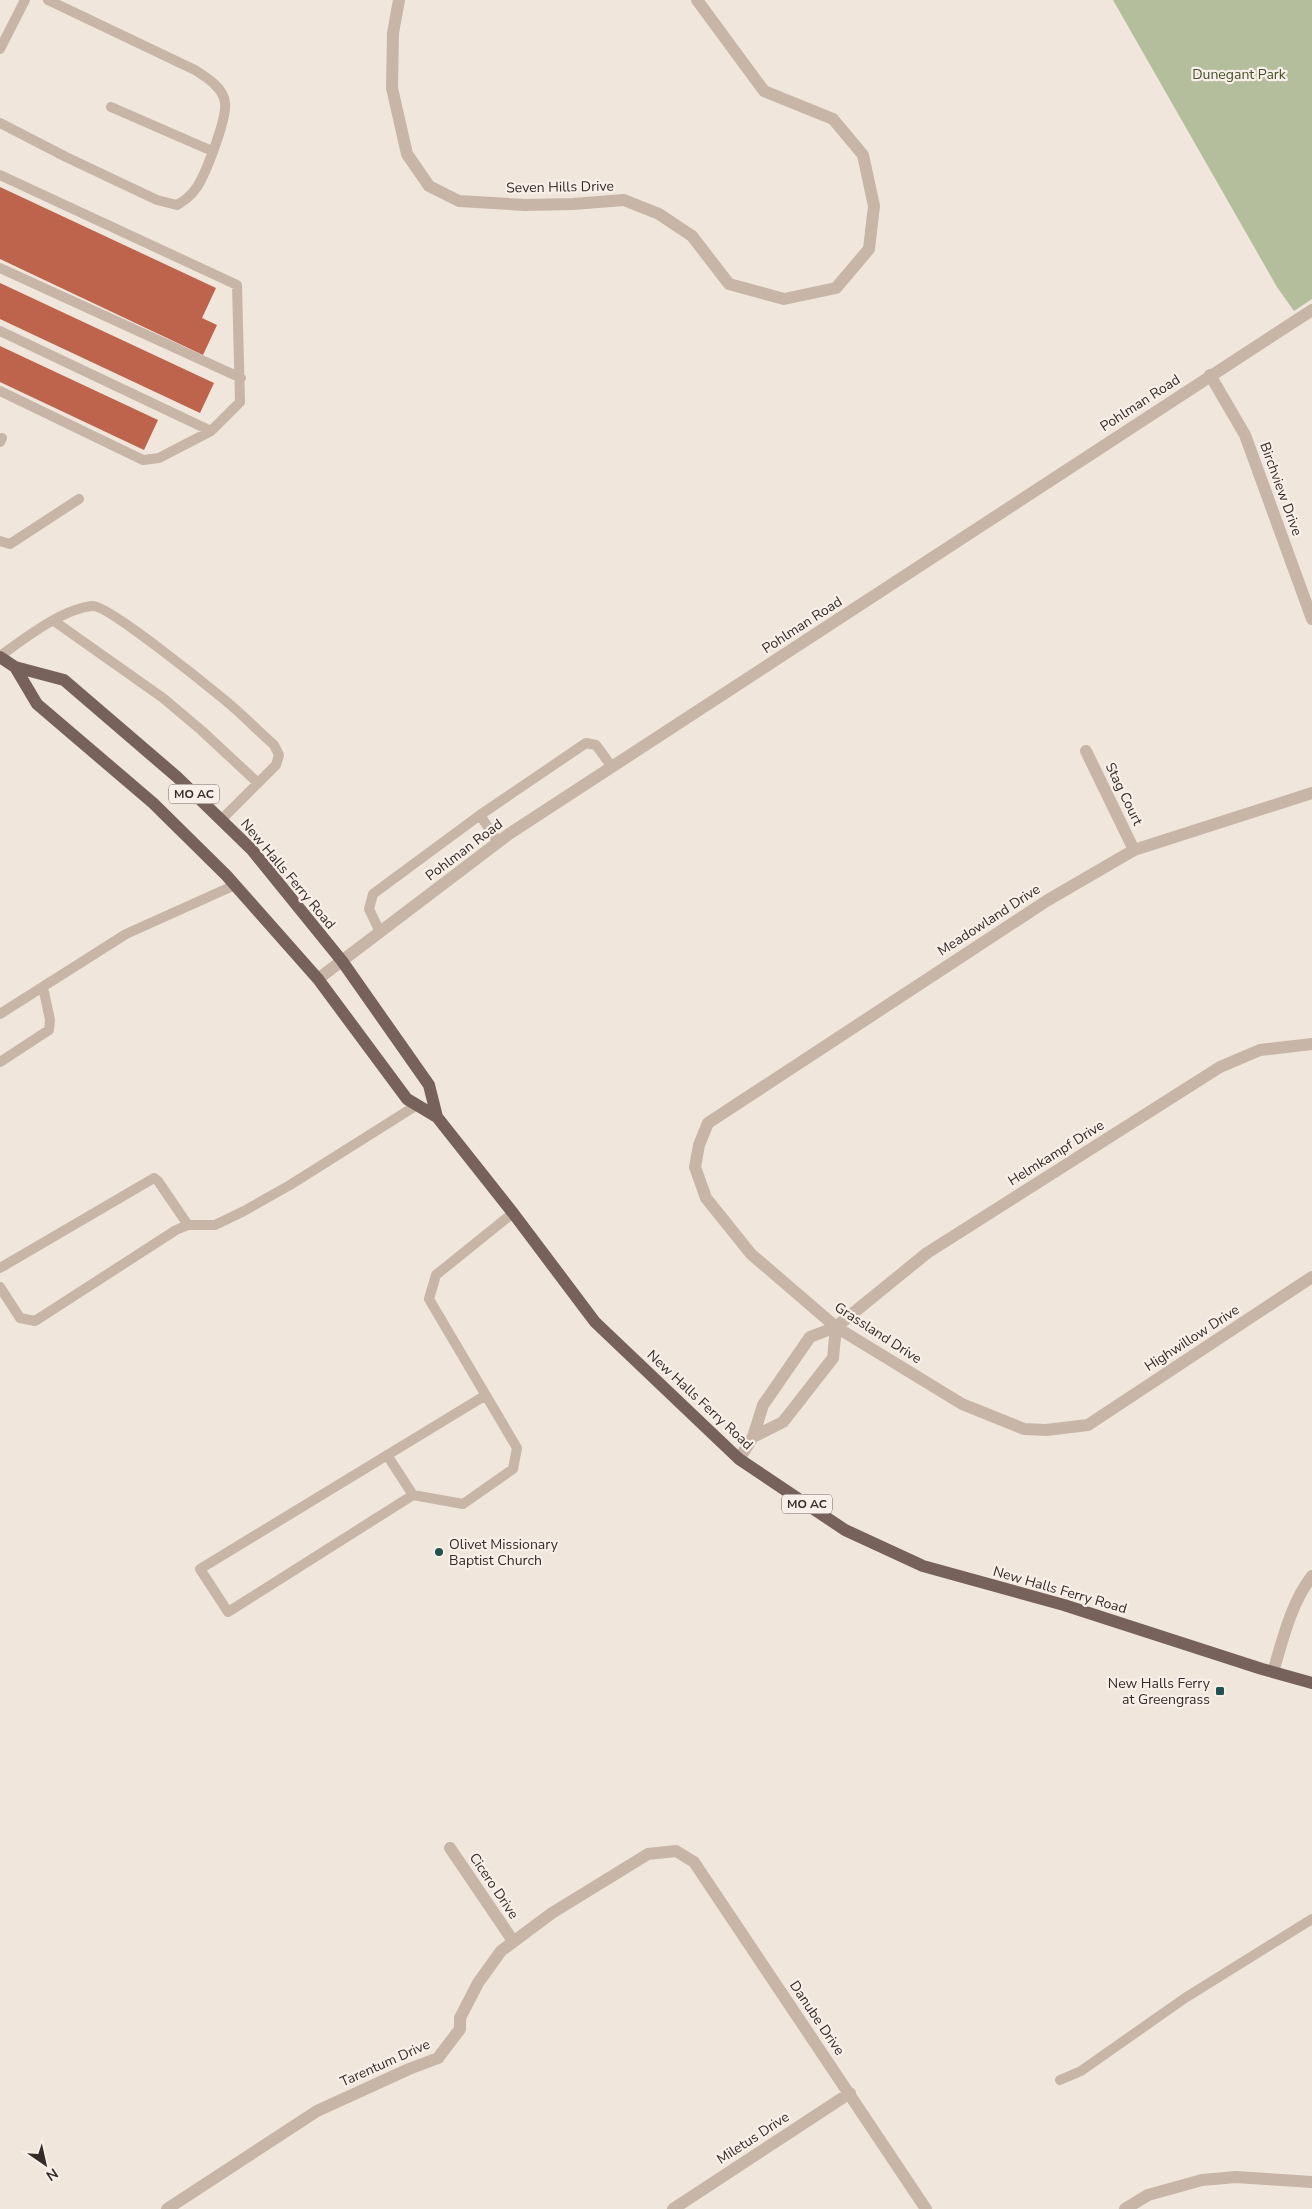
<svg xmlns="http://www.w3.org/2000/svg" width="1312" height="2209" viewBox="0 0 1312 2209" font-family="'Nunito Sans',sans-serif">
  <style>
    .park { fill: #b4be9d }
    .building { fill: #be634c }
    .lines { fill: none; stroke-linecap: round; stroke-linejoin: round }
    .service { stroke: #c7b5a8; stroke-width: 10 }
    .minor { stroke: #c7b5a8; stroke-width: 12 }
    .tertiary { stroke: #c7b5a8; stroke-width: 12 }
    .primary { stroke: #76625a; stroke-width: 12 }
    .poi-dot { fill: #205253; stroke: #f8f0e8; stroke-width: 2 }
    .labels { text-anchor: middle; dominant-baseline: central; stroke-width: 4.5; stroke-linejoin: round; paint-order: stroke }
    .shield { fill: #f8f0e8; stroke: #706662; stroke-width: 1 }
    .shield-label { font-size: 12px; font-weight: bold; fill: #352b28 }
    .park-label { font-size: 14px; fill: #46512d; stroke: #f8f0e8 }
    .street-label { font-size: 14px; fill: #352b28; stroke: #f8f0e8 }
    .poi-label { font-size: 14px; fill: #352b28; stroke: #f8f0e8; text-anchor: start }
  </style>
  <rect width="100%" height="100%" fill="#f0e6dc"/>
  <!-- park -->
  <path class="park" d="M 1113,0 L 1312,0 L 1312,299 L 1294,311 L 1277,287 Z"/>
  <!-- building -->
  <path class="building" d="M 0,187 L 216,288 L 202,318 L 217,325 L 203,355 L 0,259 Z
    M 0,283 L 214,383 L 200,413 L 0,319 Z
    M 0,346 L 158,420 L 144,450 L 0,382 Z"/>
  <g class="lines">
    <!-- service -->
    <path class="service" d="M 0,49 L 25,0
      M 111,107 L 212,151
      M 0,123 L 66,157 L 157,200 L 177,205 C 185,200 191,196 197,187 C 206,173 227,119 225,103 C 224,88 206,77 195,70 L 48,0
      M 0,175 L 237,285 L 240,402 L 211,431 L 159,458 L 143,460 L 0,391
      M 0,268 L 241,378
      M 0,331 L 211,431
      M 0,442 L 2,438
      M 0,541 L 10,544 L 79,499
      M 54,621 L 163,698 L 201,730 L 258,783
      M 0,656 C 24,639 63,608 93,606 C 108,605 209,687 226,701 C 243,715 258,731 274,745 L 279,755 L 276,765 L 221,820
      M 480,815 L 498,842
      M 380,932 L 369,909 L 373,894 L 480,815 L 586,743 L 596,745 L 612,767
      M 0,1014 L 126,934 L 235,885
      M 0,1062 L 49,1030 L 50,1020 L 43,987
      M 0,1268 L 154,1178 L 158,1181 L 188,1225
      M 0,1287 L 20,1318 L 35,1321 L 176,1230 L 188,1225 L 215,1225 L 244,1211 L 290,1185 L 417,1105
      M 486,1395 L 200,1569 L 228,1612 L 413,1495 L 463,1504 L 513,1469 L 517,1448 L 429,1299 L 436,1275 L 513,1213
      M 387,1455 L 413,1495
      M 1060,2080 L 1081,2071 L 1185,1998 L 1312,1919"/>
    <!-- minor -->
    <path class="minor" d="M 399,0 L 393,33 L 392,88 L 407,154 L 429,186 L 459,201 L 525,205 L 573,204 L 624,200 L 659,214 L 692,236 L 729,284 L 784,299 L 836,288 L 869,249 L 874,206 L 863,155 L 833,119 L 764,91 L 697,0
      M 1210,375 L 1245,435 L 1312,619
      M 1086,751 L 1134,850
      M 1312,793 L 1134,850 L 1048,900 L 708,1123 L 699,1145 L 695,1167 L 706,1198 L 751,1254 L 836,1327 L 962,1404 L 1024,1429 L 1046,1430 L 1088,1425 L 1312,1277
      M 753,1437 L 783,1422 L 833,1358 L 836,1327
      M 739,1459 L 753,1437 L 763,1405 L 810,1337 L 836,1327 L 927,1253 L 1220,1067 L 1260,1050 L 1312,1044
      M 450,1848 L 513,1941
      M 167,2209 L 317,2111 L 409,2069 L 438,2058 L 460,2029 L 460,2018 L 478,1983 L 501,1951 L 552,1913 L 648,1854 L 676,1851 L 694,1862 L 926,2209
      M 673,2209 L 850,2093
      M 1125,2209 L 1148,2195 L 1202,2180 L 1236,2177 L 1312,2182"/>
    <!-- tertiary -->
    <path class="tertiary" d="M 318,979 L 509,834 L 1312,310
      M 1273,1672 C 1283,1639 1291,1603 1312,1576"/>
    <!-- primary -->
    <path class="primary" d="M 0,657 L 15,667 L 64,680 L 177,777 L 252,850 L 342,961 L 429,1085 L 437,1117
      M 15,667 L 37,704 L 153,803 L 226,875 L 318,979 L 407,1099 L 437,1117 L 513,1213 L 595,1322 L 739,1459 L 845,1530 L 923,1566 L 1064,1605 L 1262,1669 L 1312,1683"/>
  </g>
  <!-- markers -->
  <g class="poi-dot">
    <circle cx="439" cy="1552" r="5"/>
    <rect x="1215" y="1686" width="10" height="10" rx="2.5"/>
  </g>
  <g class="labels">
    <!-- shield labels -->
    <g class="shield">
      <rect x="169" y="784.5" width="50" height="19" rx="4"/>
      <rect x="782" y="1494.5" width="50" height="19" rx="4"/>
    </g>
    <g class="shield-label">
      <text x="194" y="794">MO AC</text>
      <text x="807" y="1504">MO AC</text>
    </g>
    <!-- park labels -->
    <g class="park-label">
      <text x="1239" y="74">Dunegant Park</text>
    </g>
    <!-- street labels -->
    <g class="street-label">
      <text transform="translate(560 187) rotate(-1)">Seven Hills Drive</text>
      <text transform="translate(1140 403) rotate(-33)">Pohlman Road</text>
      <text transform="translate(1281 489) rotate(70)">Birchview Drive</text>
      <text transform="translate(802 625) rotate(-33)">Pohlman Road</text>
      <text transform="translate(1124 794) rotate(64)">Stag Court</text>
      <text transform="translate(464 850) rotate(-37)">Pohlman Road</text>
      <text transform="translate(288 874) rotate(50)">New Halls Ferry Road</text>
      <text transform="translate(989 920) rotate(-33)">Meadowland Drive</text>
      <text transform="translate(1056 1153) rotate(-32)">Helmkampf Drive</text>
      <text transform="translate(878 1333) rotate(33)">Grassland Drive</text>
      <text transform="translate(1192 1338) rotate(-33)">Highwillow Drive</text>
      <text transform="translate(700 1400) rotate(43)">New Halls Ferry Road</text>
      <text transform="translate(1060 1590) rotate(16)">New Halls Ferry Road</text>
      <text transform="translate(494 1886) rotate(56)">Cicero Drive</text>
      <text transform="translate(817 2018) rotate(56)">Danube Drive</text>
      <text transform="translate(385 2063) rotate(-24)">Tarentum Drive</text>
      <text transform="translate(753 2138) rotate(-33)">Miletus Drive</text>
    </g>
    <!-- poi labels -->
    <g class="poi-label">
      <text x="449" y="1544">Olivet Missionary<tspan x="449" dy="16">Baptist Church</tspan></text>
      <text x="1210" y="1683" text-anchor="end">New Halls Ferry<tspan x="1210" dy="16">at Greengrass</tspan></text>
    </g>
  </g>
  <!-- north arrow -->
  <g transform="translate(45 2164) rotate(146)" stroke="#f8f0e8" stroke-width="4" paint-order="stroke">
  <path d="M0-4L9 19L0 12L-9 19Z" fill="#352b28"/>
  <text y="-8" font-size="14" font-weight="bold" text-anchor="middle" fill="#352b28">N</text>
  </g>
</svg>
